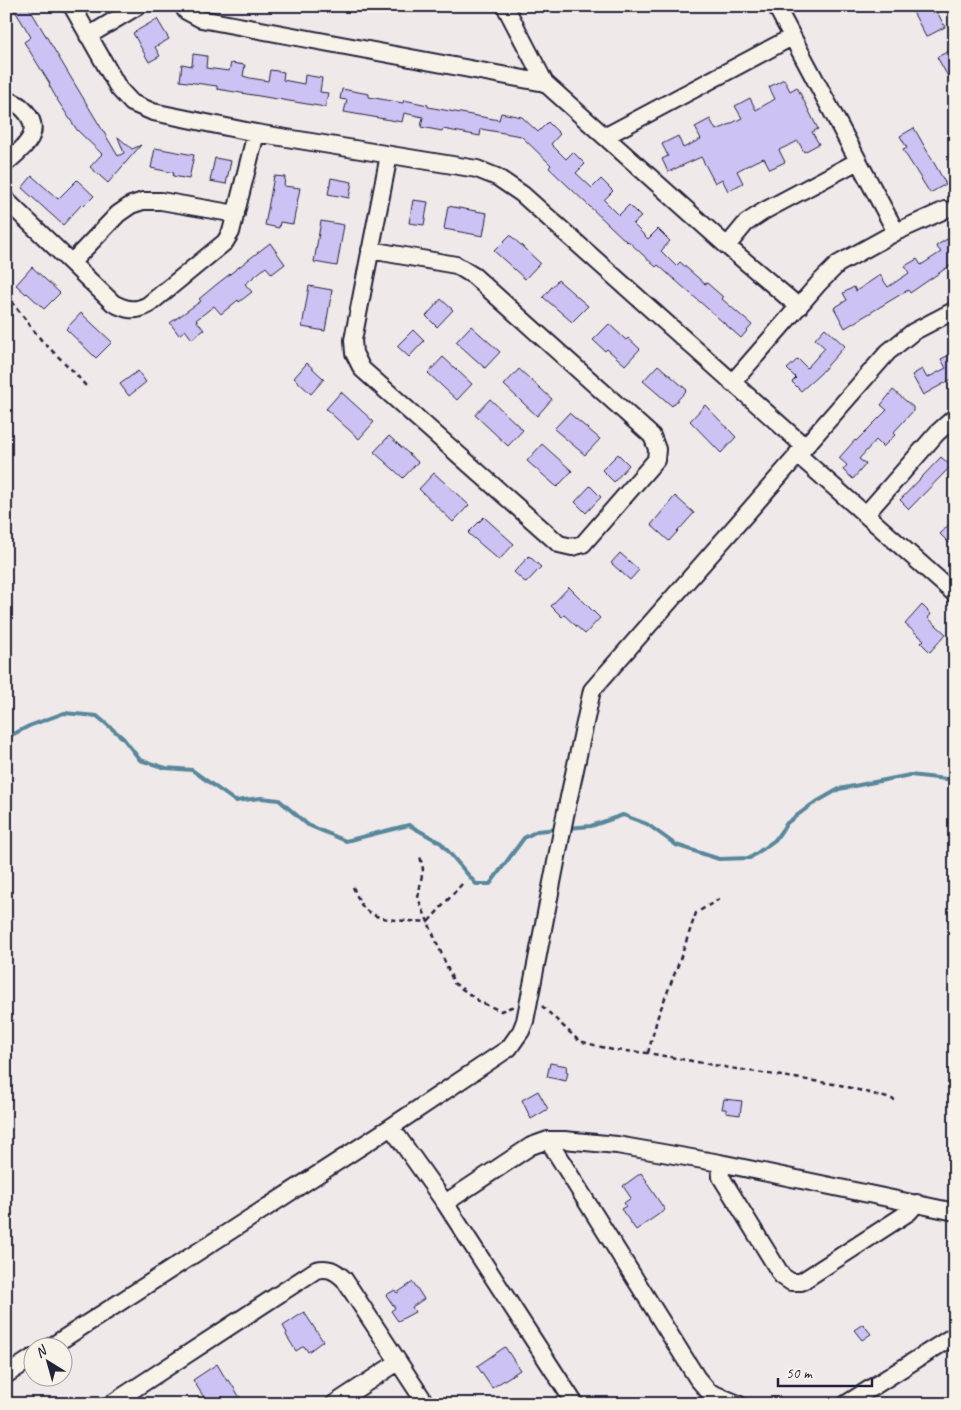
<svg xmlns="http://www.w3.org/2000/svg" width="961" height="1410" viewBox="0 0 961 1410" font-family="Caveat,sans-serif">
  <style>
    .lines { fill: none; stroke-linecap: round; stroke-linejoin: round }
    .stream { stroke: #58879b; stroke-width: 4 }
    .building { fill: #cdc2f4; stroke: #22223b }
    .minor-casing { stroke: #22223b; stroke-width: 20 }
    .path { stroke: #22223b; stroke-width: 2.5; stroke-dasharray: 5 4; stroke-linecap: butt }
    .minor { stroke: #f7f3e8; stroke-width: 16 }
  </style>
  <rect width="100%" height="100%" fill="#efe9ea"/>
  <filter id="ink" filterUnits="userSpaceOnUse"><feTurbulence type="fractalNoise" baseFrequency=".02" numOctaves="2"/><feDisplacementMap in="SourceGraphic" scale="10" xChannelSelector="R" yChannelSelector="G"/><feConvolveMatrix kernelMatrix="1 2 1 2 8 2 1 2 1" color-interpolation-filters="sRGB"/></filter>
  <g filter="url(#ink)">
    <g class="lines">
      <!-- stream -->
      <path class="stream" d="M 6,738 L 29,726 L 64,713 L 97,716 L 123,738 L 140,760 L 166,768 L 192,770 L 235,801 L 261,798 L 279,800 L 308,825 L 346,841 L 409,825 L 441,843 L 476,884 L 490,884 L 524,838 L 537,831 L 558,829
        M 568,828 L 591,826 L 623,815 L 647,824 L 676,845 L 719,859 L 750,858 L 775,840 L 787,823 L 811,805 L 839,789 L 910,775 L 955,780"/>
    </g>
    <!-- building -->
    <path class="building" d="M 12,6 L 28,6 L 118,156 L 124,153 L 118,137 L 132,149 L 141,145 L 108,183 L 90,167 L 102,154 L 77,130 L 58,101 L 49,85 L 50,84 L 24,42 L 31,37 Z
      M 910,6 L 934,6 L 945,27 L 926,37 Z
      M 157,19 L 169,39 L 155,47 L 160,56 L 149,62 L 133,33 Z
      M 955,48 L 955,89 L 937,57 Z
      M 193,54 L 207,56 L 206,68 L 229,71 L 231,63 L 245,65 L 243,76 L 250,78 L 268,81 L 270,70 L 284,72 L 283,80 L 304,84 L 305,75 L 322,78 L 320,92 L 328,93 L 325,107 L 217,89 L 217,86 L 180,81 L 182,64 L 192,66 Z
      M 784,79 L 790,91 L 797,87 L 818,129 L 812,132 L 819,144 L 804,152 L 798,141 L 779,150 L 785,162 L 770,169 L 764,158 L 756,161 L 737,171 L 743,183 L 728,191 L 722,179 L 715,183 L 701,157 L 668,172 L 662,159 L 668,156 L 662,144 L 678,136 L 683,148 L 701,139 L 695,127 L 710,119 L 716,130 L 724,127 L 742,118 L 735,106 L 750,98 L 756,110 L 775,99 L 769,87 Z
      M 342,89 L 369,94 L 369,97 L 403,103 L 404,100 L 428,105 L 428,107 L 499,120 L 501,113 L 522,117 L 538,132 L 548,122 L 560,134 L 551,144 L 566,159 L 573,152 L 585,164 L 576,173 L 592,188 L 601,179 L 613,191 L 604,200 L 619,215 L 629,205 L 641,217 L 633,224 L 648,239 L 658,229 L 670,241 L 661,251 L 676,266 L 680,262 L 705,284 L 707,283 L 723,297 L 722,299 L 752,325 L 741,338 L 658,265 L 656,267 L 628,241 L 627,242 L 549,168 L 551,165 L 521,136 L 481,129 L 480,136 L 443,129 L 442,131 L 421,127 L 423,117 L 404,113 L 402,122 L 344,112 L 347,100 L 340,99 Z
      M 914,128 L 946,184 L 930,193 L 903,150 L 907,148 L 900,136 Z
      M 155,148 L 194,155 L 189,179 L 173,176 L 174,173 L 151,168 Z
      M 215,158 L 231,161 L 226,184 L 210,181 Z
      M 32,176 L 58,199 L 77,180 L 94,196 L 84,206 L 82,204 L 63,225 L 22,188 Z
      M 274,176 L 285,177 L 284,186 L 300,188 L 293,224 L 280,222 L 279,228 L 265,225 Z
      M 331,178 L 352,182 L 349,198 L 328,194 Z
      M 413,200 L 428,202 L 424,225 L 409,223 Z
      M 448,206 L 487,213 L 483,236 L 444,229 Z
      M 321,221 L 344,225 L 337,266 L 314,262 Z
      M 510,235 L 540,263 L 525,279 L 494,251 Z
      M 947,239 L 955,251 L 955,262 L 910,293 L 908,290 L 845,328 L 834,308 L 847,300 L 843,293 L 854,287 L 856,291 L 880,275 L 888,287 L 909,273 L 905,266 L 917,259 L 921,265 L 941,252 L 936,246 Z
      M 270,243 L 285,264 L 272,274 L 266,267 L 245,284 L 252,292 L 239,302 L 238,300 L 221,314 L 214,306 L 196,320 L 204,330 L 192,339 L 185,330 L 179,335 L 170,323 L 201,301 L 199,299 L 217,284 Z
      M 32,267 L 60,293 L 44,309 L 27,293 L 26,294 L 16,285 Z
      M 558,280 L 588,306 L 572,322 L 543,297 Z
      M 309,286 L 332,290 L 325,331 L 302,327 Z
      M 441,299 L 453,310 L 437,327 L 426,316 Z
      M 81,313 L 112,342 L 96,358 L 66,329 Z
      M 609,324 L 626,340 L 628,338 L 640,349 L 625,365 L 607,349 L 605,351 L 593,340 Z
      M 471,326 L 500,352 L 485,368 L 456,342 Z
      M 825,328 L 845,346 L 820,374 L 801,391 L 792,382 L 796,378 L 787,369 L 798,359 L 807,368 L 825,348 L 815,339 Z
      M 413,330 L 424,341 L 409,357 L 397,346 Z
      M 955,352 L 955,384 L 952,379 L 923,395 L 912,375 L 922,369 L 927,378 L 946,368 L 941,359 Z
      M 443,357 L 472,384 L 457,400 L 428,373 Z
      M 307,363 L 324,379 L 311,394 L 294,378 Z
      M 658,365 L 687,390 L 672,406 L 643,381 Z
      M 519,369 L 552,399 L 537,416 L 504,385 Z
      M 138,371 L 146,382 L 129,396 L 120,384 Z
      M 893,390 L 913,407 L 913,411 L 893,433 L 895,435 L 883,447 L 876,440 L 859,459 L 866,464 L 853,479 L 843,470 L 847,465 L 839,458 L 855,440 L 856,441 L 887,410 L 881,405 Z
      M 341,392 L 374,422 L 359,439 L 326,409 Z
      M 490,399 L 523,430 L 508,446 L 475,415 Z
      M 705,405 L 736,437 L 721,453 L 690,421 Z
      M 569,413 L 600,439 L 585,455 L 554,429 Z
      M 389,436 L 418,462 L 403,478 L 374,452 Z
      M 542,444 L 572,471 L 557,487 L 527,461 Z
      M 618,454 L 629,465 L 614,482 L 602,470 Z
      M 941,457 L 951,466 L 909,509 L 900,500 Z
      M 434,473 L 469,505 L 453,522 L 419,489 Z
      M 590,486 L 601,497 L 586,513 L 575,502 Z
      M 675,496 L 694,513 L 669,541 L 651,525 Z
      M 484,517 L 514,544 L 499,560 L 468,533 Z
      M 955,518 L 955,537 L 949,543 L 940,534 Z
      M 620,553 L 639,570 L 630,580 L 611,563 Z
      M 529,556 L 541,567 L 526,583 L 514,572 Z
      M 569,587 L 600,618 L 585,634 L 564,615 L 562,617 L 551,606 Z
      M 922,605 L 931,614 L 928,618 L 946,634 L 930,652 L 921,643 L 924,640 L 905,624 Z
      M 550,1063 L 567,1066 L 566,1071 L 568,1072 L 566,1081 L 547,1077 Z
      M 538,1091 L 548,1109 L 531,1119 L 522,1100 Z
      M 724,1099 L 742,1101 L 740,1115 L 726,1113 L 726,1109 L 722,1109 Z
      M 641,1173 L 647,1181 L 646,1182 L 665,1210 L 636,1230 L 621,1209 L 626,1206 L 624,1203 L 631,1198 L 623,1186 Z
      M 413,1282 L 424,1299 L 412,1307 L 415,1312 L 398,1321 L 391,1311 L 395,1308 L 386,1295 L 395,1290 L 397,1293 Z
      M 304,1312 L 323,1341 L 308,1352 L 304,1346 L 296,1351 L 286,1335 L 287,1333 L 283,1326 Z
      M 863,1324 L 871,1334 L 862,1340 L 854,1330 Z
      M 505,1347 L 520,1370 L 492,1388 L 477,1366 Z
      M 217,1364 L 227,1381 L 229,1380 L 244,1404 L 208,1404 L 193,1380 Z"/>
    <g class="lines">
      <!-- minor casing -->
      <g class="minor-casing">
        <path id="minor" d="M 72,6 L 119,89 L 132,103 L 153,112 L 256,133 L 477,169 L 497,177 L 522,194 L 805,447
          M 183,6 L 186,11 L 201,19 L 545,83
          M 505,6 L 545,83 L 727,246 L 799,307
          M 776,6 L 896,232
          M 88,36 L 138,6
          M 6,101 C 15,101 21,106 26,112 C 44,134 22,149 6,163
          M 606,136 L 792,37
          M 6,200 L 113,303 C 126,310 135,312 148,305 L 225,242 L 231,232 L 256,133
          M 727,246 L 746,223 L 764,211 L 858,161
          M 370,250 L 456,265 L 474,276 L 652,436 L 657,449 L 656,460 L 583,544 L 572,547 L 559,544 L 362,369 L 354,353 L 353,340 L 389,155
          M 72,262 L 118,214 L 131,205 L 143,201 L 161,201 L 236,214
          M 732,383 L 819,283 L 838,264 L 896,232 L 945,210
          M 797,454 L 955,594
          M 866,514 L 937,433 L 955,417
          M 391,1127 L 445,1203 L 575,1404
          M 548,1140 L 697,1378 L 709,1392 L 738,1404
          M 720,1163 L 721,1177 L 782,1276 L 791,1282 L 801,1282 L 909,1212 L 917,1203
          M 445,1203 L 531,1146 L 548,1140 L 564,1140 L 617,1145 L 720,1163 L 955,1212
          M 49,1348 L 391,1127 L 509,1048 L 521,1031 L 525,1021 L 565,816 L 592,690 L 888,352 L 913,332 L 955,310
          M 6,1375 L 32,1358
          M 111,1404 L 316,1270 C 328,1267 334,1270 344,1279 L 426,1404
          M 334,1404 L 398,1362
          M 846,1404 L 955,1335"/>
      </g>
      <!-- path -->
      <path class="path" d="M 6,294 L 42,341 L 73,371 L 86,386
        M 462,884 L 428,922 L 454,983 L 480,1002 L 501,1011 L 514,1006
        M 353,887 C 356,893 359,903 364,908 C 377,923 410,920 428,922 L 418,898 L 423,869 L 420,856
        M 542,1006 L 579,1041 L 613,1050 L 648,1053 L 730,1068 L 840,1085 L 895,1100
        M 648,1053 L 658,1016 L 678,965 L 696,913 L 721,898"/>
      <!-- minor -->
      <use href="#minor" class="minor"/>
    </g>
  </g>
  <!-- margin -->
  <rect width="961" height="1410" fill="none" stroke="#f7f3e8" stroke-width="25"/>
  <rect x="12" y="12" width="936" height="1385" fill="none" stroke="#22223b" stroke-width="2" filter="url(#ink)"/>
  <!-- north arrow -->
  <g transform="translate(48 1362) rotate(323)"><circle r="24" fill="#f7f3e8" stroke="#a29fa3"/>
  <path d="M0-4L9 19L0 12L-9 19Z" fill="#22223b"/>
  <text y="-8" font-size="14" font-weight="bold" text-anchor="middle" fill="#22223b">N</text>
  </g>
  <!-- scale -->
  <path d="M778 1378v8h94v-8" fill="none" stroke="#22223b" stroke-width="2.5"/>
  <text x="786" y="1378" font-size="15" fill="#22223b" stroke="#f7f3e8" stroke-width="4" paint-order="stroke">50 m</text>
</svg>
